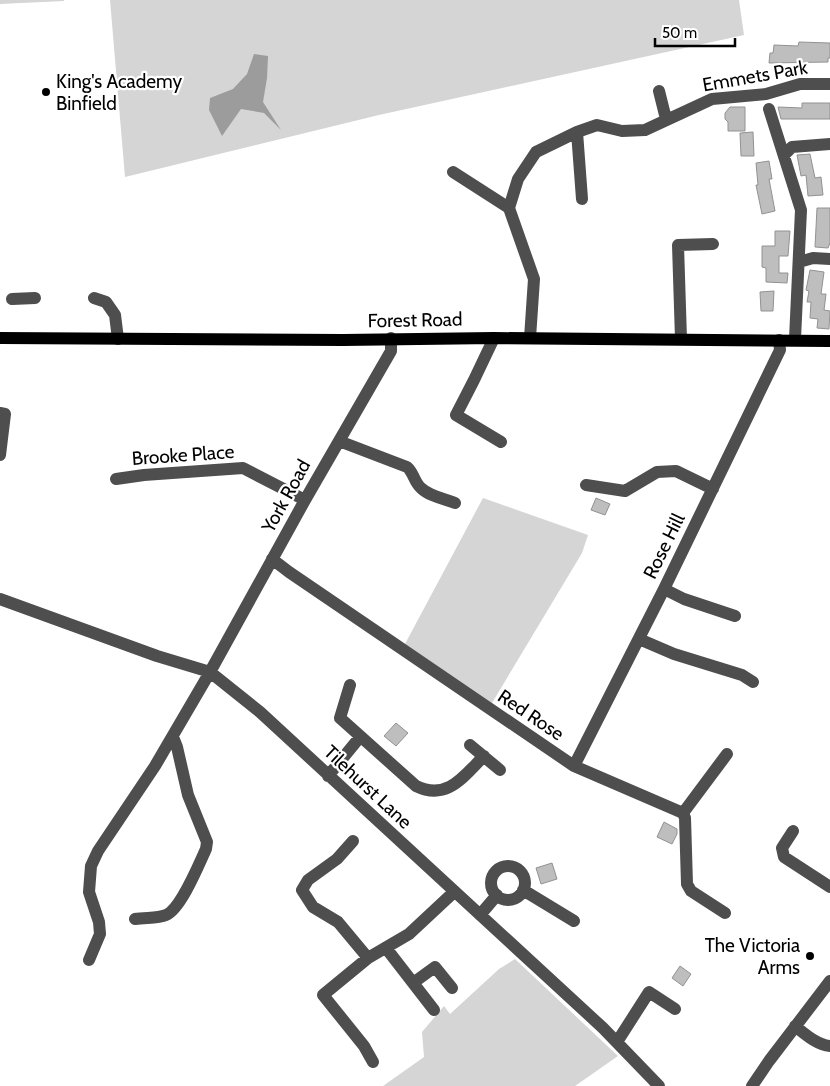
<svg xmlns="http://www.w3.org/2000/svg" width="830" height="1086" viewBox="0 0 830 1086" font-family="Cabin,sans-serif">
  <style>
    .green { fill: #d5d5d5 }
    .water { fill: #9c9c9c }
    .building { fill: #bebebe; stroke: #929292 }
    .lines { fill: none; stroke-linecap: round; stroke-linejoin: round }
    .minor { stroke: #4e4e4e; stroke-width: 12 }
    .major { stroke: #000; stroke-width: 12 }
    .poi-dot { fill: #000; stroke: #fff; stroke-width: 2 }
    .labels { text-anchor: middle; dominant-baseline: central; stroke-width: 4.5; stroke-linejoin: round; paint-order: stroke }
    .street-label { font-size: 19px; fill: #000; stroke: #fff }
    .poi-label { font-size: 19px; fill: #000; stroke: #fff; text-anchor: start }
  </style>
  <rect width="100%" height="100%" fill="#fff"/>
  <!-- green -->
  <path class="green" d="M 0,0 L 64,0 L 64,1 L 0,4 Z
    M 110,0 L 739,0 L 744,35 L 379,115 L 125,177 Z
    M 483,498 L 588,535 L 582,553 L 492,703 L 405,644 Z
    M 515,959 L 618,1056 L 575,1086 L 383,1086 L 424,1057 L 422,1032 L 444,1006 L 450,1014 L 499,969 Z"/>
  <!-- water -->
  <path class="water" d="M 254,54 L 268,56 L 267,78 L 263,102 L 281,130 L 264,113 L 241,109 L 222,136 L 209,110 L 210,98 L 233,89 L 247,74 Z"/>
  <!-- building -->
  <path class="building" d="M 799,42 L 830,43 L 830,58 L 828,58 L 828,62 L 769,63 L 770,53 L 773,53 L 774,45 L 798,46 Z
    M 802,103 L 830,103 L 830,119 L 781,119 L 778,107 L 802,108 Z
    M 730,107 L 745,107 L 745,131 L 728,131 L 728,122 L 725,119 L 725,113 Z
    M 753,132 L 754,156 L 741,156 L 740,133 Z
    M 810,154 L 815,178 L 821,177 L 823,195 L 808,196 L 806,175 L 801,176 L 797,155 Z
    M 769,161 L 772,179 L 769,179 L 775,211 L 762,214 L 756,185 L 758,185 L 756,163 Z
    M 817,208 L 830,208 L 830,243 L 828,248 L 815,247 Z
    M 775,231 L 790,231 L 788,256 L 779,256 L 779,273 L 788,273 L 787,283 L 766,282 L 766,268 L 762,267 L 762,246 L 775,246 Z
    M 810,270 L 824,272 L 821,294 L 826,294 L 824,310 L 830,311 L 829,329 L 817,328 L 818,319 L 810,318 L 811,302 L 807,302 L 809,291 L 806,290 Z
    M 774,291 L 773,311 L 761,311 L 760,292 Z
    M 596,498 L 610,504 L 605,515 L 591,510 Z
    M 396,723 L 408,733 L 396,746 L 384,736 Z
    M 664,822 L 677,829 L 677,834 L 672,844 L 657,837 Z
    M 552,863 L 557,879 L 541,884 L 536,868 Z
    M 680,966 L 691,974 L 683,986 L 672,978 Z"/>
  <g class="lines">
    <!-- minor -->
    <path class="minor" d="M 659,91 L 666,119
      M 769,109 L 801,210 L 795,339
      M 577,132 L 582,199
      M 784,155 L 792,147 L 830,144
      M 453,172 L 509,208
      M 799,262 L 813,258 L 830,259
      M 94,298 L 106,302 L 115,315 L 118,339
      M 12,299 L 35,298
      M 494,338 L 474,380 L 456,415 L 501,442
      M 530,338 L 534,279 L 509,208 L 518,179 L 536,152 L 577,132 L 597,125 L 622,131 L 645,130 L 712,99 L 766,94 L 800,84 L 830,84
      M 681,339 L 678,245 L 713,244
      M 0,413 L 5,414 L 0,455
      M 339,441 L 407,467 C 414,473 414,482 421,488 C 429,496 445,499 455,503
      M 116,479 L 144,475 L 243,468 L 305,500
      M 586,485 L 625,491 L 657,472 L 676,471 L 713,489
      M 272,559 L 289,572 L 574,766 L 683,813 L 685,818 L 687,884 L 691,891 L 725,913
      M 664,589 L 684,599 L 735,616
      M 0,599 L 157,656 L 210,672 L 260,712 L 603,1028 L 659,1086
      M 639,639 L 674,654 L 742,675 L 753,682
      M 350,685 L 340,718 L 416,786 C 447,801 463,777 484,756
      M 470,745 L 500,770
      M 574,766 L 664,589 L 780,350 L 779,340
      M 328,776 L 360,737
      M 683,813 L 727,754
      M 793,831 L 782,848 L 784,857 L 830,887
      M 353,841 L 337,859 L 308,880 L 302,890 L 313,907 L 338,922 L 368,958 L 409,934 L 454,892
      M491 883a17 17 0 1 1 34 0a17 17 0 1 1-34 0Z
      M 523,890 L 574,921
      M 480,915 L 497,895
      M 135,919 C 145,917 157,919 166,915 C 181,909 199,864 206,849 L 207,842 L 188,795 L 177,747 L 173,737
      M 386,948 L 434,1010
      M 368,958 L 323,995 L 364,1046 L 373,1062
      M 89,960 L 100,934 L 99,922 L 89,892 L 91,866 L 98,851 L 155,766 L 210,672 L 305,500 L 391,351 L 391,338
      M 413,983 L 435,967 L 452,988
      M 795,1026 C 805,1034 817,1045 830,1046
      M 617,1042 L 649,992 L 675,1009
      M 752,1086 L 769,1061 L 830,981"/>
    <!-- major -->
    <path class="major" d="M 0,338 L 343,340 L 494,338 L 830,341"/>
  </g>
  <!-- markers -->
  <g class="poi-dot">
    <circle cx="46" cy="92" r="5"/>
    <circle cx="810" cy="956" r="5"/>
  </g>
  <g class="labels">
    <!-- street labels -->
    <g class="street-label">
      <text transform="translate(755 76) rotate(-10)">Emmets Park</text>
      <text transform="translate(415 320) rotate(-1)">Forest Road</text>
      <text transform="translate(183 455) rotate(-4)">Brooke Place</text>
      <text transform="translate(286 496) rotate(-61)">York Road</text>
      <text transform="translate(664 546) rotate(-64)">Rose Hill</text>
      <text transform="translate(531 715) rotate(34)">Red Rose</text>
      <text transform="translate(368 787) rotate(43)">Tilehurst Lane</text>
    </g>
    <!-- poi labels -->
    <g class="poi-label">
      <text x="56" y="81">King's Academy<tspan x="56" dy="22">Binfield</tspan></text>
      <text x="800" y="945" text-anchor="end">The Victoria<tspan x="800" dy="22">Arms</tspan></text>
    </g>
  </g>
  <!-- scale -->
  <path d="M655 38v8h80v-8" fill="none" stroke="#000000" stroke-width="2.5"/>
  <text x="662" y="38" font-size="15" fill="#000000" stroke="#ffffff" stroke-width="4" paint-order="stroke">50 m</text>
</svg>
